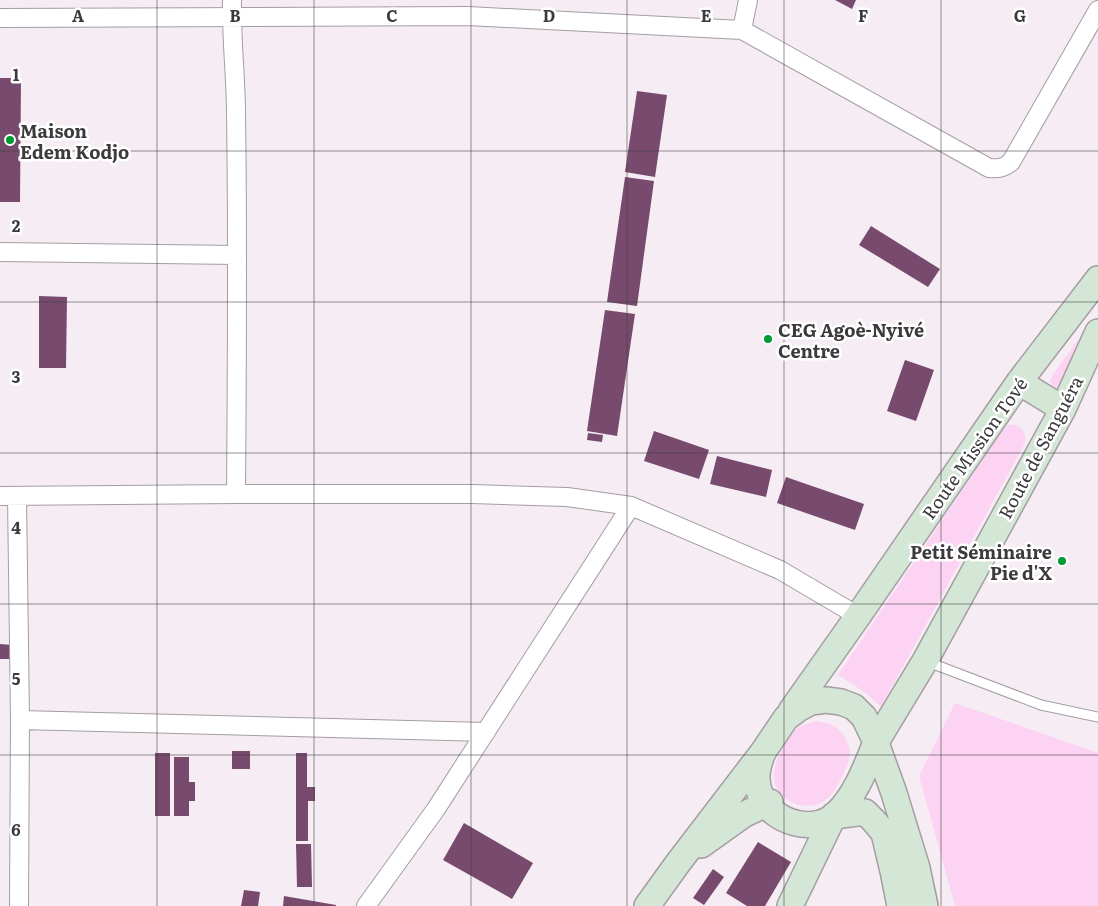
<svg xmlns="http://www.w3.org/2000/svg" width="1098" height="906" viewBox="0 0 1098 906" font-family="Literata,serif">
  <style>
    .green { fill: #fcd3f2 }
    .building { fill: #784b6e }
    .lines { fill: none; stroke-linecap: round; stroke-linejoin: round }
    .lane-casing { stroke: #a49da2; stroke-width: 11 }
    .street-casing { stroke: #a49da2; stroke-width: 20 }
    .secondary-casing { stroke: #a49da2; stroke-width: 28 }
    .lane { stroke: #fff; stroke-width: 9 }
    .street { stroke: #fff; stroke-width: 18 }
    .secondary { stroke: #d4e6d6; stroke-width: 25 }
    .grid { fill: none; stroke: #3c3a3c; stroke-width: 1; stroke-opacity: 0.55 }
    .poi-dot { fill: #009a34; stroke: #fff; stroke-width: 2 }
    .labels { text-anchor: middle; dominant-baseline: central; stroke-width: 5; stroke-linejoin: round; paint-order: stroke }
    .poi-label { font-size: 18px; font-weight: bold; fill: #3c3a3c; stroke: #fff; text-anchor: start }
    .street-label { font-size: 18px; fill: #3c3a3c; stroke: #fff }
    .grid-label { font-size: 16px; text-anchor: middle; font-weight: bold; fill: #3c3a3c; stroke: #fff; stroke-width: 5; stroke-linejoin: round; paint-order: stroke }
  </style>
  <rect width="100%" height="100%" fill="#f5edf3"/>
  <!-- green -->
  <path class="green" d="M 1090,323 L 1059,389 L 1054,388 L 1050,381 L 1052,376 Z
    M 1008,425 C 1021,423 1028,433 1024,445 L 881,707 C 867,693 855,685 838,675 L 1002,431 Z
    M 955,703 L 1098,753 L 1098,906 L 955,906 L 919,776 Z
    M 816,721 C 819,722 824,722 827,723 C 841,727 850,741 850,755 C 849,763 845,770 842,777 C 839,783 835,791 830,796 C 819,808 801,809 788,800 C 764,784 775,759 788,740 C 791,736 794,731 798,728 C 804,724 809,723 816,721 Z"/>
  <!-- building -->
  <path class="building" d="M 835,0 L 856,0 L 852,9 Z
    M 0,78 L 21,78 L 20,202 L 0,202 Z
    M 637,91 L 667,95 L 655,177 L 625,172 Z
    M 625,177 L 654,181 L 637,306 L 607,302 Z
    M 871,226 L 940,269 L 928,287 L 859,245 Z
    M 39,296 L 67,297 L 66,368 L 39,368 Z
    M 605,310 L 635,314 L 617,436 L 587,431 Z
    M 905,360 L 934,370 L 916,421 L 887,411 Z
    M 654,431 L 709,450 L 699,479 L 644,461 Z
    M 588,433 L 603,435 L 602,442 L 587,440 Z
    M 717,456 L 772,470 L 766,497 L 710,484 Z
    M 786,477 L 864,504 L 855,530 L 777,503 Z
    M 0,644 L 12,645 L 11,659 L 0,659 Z
    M 232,751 L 250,751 L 250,769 L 232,769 Z
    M 155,753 L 170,753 L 170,816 L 155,816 Z
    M 296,753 L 307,753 L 307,787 L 315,787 L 315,801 L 308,801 L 308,841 L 296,841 Z
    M 174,757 L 189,757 L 189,782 L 195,782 L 195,801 L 189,801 L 189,816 L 174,816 Z
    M 464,823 L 533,863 L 512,899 L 443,860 Z
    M 758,842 L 791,862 L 765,906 L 747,906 L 726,893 Z
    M 296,844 L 311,844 L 312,887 L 297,887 Z
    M 713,869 L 724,877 L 704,905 L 693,898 Z
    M 244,890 L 260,892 L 258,906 L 241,906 Z
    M 284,896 L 336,905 L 336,906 L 283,906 Z"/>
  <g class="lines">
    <!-- lane casing -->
    <g class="lane-casing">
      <path id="lane" d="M 928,662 L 1041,705 L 1098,717"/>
    </g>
    <!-- street casing -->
    <g class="street-casing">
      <path id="street" d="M 232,0 C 231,38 236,76 236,114 C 238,240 237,367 236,494
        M 0,18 L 468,16 L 742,30 L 748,0
        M 742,30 L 989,168 C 998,169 1004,168 1011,162 L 1098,10
        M 0,252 L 237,255
        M 0,496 L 236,494 L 472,494 L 567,497 L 631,506 L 780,570 L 858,616
        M 17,496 L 20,720 L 19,906
        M 20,720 L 486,732
        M 366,906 L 436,809 L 631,506"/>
    </g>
    <!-- secondary casing -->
    <g class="secondary-casing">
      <path id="secondary" d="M 1019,382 L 1063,409
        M 791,711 L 858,616 L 1019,382 L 1098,279
        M 876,742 L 925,661 L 1063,409 L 1098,332
        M 876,743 L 894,793 L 917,868 L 925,906
        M 834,816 L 865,812 L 874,821 L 884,833 L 893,871 L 900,906
        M 701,845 L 743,815 L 770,802 L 770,809
        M 647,906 L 678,863 L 763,752 L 786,718 L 798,709 L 811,702 L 826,700 L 841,702 L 854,707 L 864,717 L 876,742 C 866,767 855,797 835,815 C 814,834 773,823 761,796 C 754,780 757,767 763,752
        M 790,906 L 834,815"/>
    </g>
    <!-- lane -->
    <use href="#lane" class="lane"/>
    <!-- street -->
    <use href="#street" class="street"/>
    <!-- secondary -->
    <use href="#secondary" class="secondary"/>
  </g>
  <!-- grid -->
  <path class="grid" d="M 157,0 L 157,906M 314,0 L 314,906M 471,0 L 471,906M 627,0 L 627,906M 784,0 L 784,906M 941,0 L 941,906M 0,151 L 1098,151M 0,302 L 1098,302M 0,453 L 1098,453M 0,604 L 1098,604M 0,755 L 1098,755"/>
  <!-- markers -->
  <g class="poi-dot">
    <circle cx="10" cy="140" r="5"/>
    <circle cx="768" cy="339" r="5"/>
    <circle cx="1062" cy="561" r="5"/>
  </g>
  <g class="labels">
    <!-- poi labels -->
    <g class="poi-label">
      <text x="20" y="130">Maison<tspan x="20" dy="21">Edem Kodjo</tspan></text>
      <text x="778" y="329">CEG Agoè-Nyivé<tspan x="778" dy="21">Centre</tspan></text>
      <text x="1052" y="551" text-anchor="end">Petit Séminaire<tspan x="1052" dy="21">Pie d'X</tspan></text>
    </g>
    <!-- street labels -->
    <g class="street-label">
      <text transform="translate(1040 447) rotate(-62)">Route de Sanguéra</text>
      <text transform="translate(974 448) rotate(-55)">Route Mission Tové</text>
    </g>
  </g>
  <g class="grid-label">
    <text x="78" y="22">A</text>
    <text x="235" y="22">B</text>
    <text x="392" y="22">C</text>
    <text x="549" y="22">D</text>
    <text x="706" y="22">E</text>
    <text x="863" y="22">F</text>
    <text x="1020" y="22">G</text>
    <text x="16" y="81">1</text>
    <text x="16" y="232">2</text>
    <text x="16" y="383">3</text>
    <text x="16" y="534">4</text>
    <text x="16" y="685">5</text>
    <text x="16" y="836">6</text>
  </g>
</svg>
